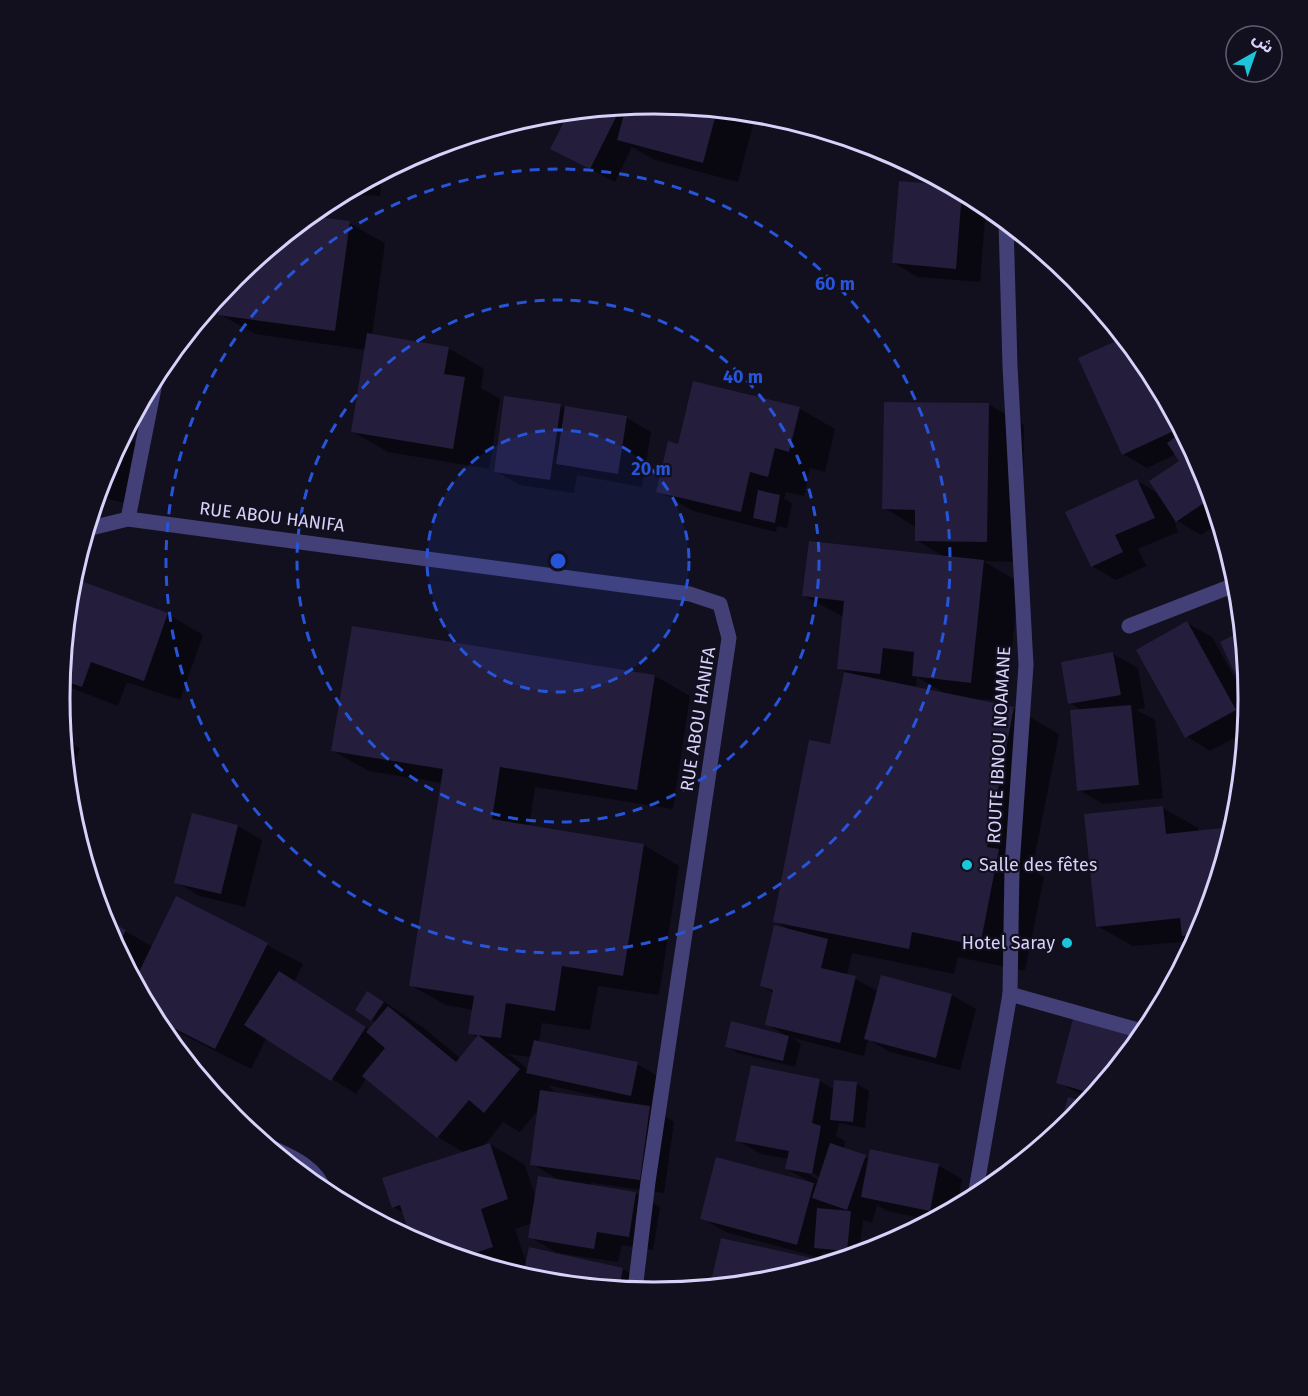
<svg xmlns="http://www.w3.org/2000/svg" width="1308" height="1396" viewBox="0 0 1308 1396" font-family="'Fira Sans','Noto Sans Arabic',sans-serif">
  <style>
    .shadow { fill: #0007; fill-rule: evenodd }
    .building { fill: #241d3c }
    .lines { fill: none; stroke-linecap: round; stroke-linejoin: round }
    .minor { stroke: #424077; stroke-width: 15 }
    .tertiary { stroke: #424077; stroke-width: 15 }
    .ring { fill: none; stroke: #2655da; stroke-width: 3; stroke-dasharray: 10 8 }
    .poi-dot { fill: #1cc6da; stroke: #120f1e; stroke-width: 2 }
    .labels { text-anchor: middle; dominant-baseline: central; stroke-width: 4.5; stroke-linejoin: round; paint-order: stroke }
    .street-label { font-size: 18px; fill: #d7d2f9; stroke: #120f1e }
    .poi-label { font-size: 18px; fill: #d7d2f9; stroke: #120f1e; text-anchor: start }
    .rim { fill: none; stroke: #d7d2f9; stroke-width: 3 }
    .centre { fill: #2655da; stroke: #120f1e; stroke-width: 3 }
    .ring-label { font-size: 18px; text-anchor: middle; font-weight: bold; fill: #2655da; stroke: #120f1e; stroke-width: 4.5; stroke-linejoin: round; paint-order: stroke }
  </style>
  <rect width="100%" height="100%" fill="#120f1e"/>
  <!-- shadow -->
  <path class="shadow" d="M 654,104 L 730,111 L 753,125 L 738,182 L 655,160 L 632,147 L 615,182 L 552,149 L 571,112 Z
    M 382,173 L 380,196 L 343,194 Z
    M 900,183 L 951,187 L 986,206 L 980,282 L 918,277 L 894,263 Z
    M 308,217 L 349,223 L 385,243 L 372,335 L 448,348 L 484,369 L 481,388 L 500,399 L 489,469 L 388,452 L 353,432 L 366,350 L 255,334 L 219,314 L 222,292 L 234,278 Z
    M 1124,339 L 1148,368 L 1203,471 L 1219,523 L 1201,535 L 1177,521 L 1172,514 L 1178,532 L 1138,549 L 1146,566 L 1116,580 L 1092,566 L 1137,481 L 1158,493 L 1181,462 L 1176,454 L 1147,468 L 1123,454 L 1080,359 Z
    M 694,383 L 800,409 L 835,429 L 825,472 L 810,468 L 804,496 L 786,492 L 784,499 L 792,503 L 787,528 L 777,526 L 776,532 L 693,511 L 658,491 L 679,446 Z
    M 988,404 L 1024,425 L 1022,562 L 983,561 L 1019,582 L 1006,702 L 981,699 L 981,702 L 1014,708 L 1059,734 L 1032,870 L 1044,877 L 1025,971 L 958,957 L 954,974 L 852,953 L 847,975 L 878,991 L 882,977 L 952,995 L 976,1009 L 960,1070 L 890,1052 L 868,1039 L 864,1056 L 793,1038 L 801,1044 L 795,1067 L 738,1053 L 726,1046 L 787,1036 L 767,1024 L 774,993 L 762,986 L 790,930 L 775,921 L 831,746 L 846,672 L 838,668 L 844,617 L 804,596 L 946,558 L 916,540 L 916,527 L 884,508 ZM 917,677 L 946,694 L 916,688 Z
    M 561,406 L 566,409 L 627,418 L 651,432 L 642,487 L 577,475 L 574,493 L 520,485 L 495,471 Z
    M 124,436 L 146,450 L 133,505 L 100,497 L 97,514 L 92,513 L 105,470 Z
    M 72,579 L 168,614 L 203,635 L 180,700 L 127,682 L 118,706 L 61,684 Z
    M 1187,623 L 1212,637 L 1248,702 L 1245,732 L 1210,751 L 1186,736 Z
    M 353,627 L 655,676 L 690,696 L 673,809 L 535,787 L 529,827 L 644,845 L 679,866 L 659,995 L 598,986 L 590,1030 L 542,1023 L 539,1042 L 637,1064 L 661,1078 L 655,1110 L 674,1122 L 664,1193 L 592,1183 L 591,1186 L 636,1193 L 660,1207 L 653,1250 L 622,1245 L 618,1262 L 557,1253 L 530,1237 L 532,1223 L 515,1229 L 527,1265 L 530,1248 L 623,1269 L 647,1283 L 645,1291 L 538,1281 L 526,1268 L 512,1273 L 426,1247 L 405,1214 L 393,1207 L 465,1153 L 438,1137 L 366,1078 L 356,1094 L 267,1037 L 251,1069 L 156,1021 L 105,925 L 125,931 L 153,947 L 177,898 L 303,964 L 294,982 L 370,1030 L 376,1022 L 357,1010 L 380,999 L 424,1028 L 461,1059 L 478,1038 L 470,1033 L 474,1010 L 446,1005 L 410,985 L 442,783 L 369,771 L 333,751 ZM 507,1054 L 532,1057 L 529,1070 L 514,1058 ZM 548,1085 L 613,1100 L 613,1102 L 552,1094 L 554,1091 ZM 539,1109 L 532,1164 L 559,1180 L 536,1198 L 525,1165 L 490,1144 L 483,1147 L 503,1122 L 520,1132 Z
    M 1242,633 L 1247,692 L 1222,643 Z
    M 1113,654 L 1138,668 L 1145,708 L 1136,710 L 1155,720 L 1163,798 L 1103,804 L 1079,790 L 1083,711 L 1070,703 Z
    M 64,740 L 80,748 L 71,773 L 67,772 Z
    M 1163,808 L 1198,828 L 1199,832 L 1221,830 L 1227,833 L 1235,819 L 1203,926 L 1194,941 L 1133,946 L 1097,926 Z
    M 238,826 L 262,840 L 245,907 L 200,896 L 176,882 Z
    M 1074,1021 L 1139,1038 L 1090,1099 L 1057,1082 Z
    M 752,1067 L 820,1081 L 835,1090 L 836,1082 L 857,1084 L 869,1091 L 865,1128 L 839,1123 L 836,1136 L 845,1141 L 844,1149 L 869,1159 L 938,1165 L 962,1179 L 957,1206 L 932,1220 L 887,1211 L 877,1205 L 872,1223 L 863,1220 L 859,1254 L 850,1256 L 823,1252 L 821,1258 L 726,1232 L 702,1218 L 812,1183 L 787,1169 L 789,1159 L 761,1154 L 737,1140 ZM 811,1172 L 826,1181 L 824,1183 L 811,1176 Z
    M 1069,1099 L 1086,1104 L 1060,1130 Z
    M 722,1240 L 816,1261 L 822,1265 L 770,1281 L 712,1286 Z"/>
  <!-- building -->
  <path class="building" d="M 654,104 L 717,110 L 703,163 L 617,140 L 626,107 Z
    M 621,107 L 590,169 L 550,149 L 569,112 Z
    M 899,181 L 948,185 L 962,192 L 956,269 L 892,263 Z
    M 310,216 L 350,221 L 335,331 L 218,315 L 220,295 L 234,278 Z
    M 367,333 L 449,347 L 444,374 L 465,377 L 453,449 L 351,432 Z
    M 1123,338 L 1131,352 L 1134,351 L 1148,368 L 1180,428 L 1122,455 L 1078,358 Z
    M 693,381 L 800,407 L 789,452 L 775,448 L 768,477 L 750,472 L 741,512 L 656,492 L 668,441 L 678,444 Z
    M 504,396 L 561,404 L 550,480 L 494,472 Z
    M 884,402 L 989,403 L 987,542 L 915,541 L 915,510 L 882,509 Z
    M 565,406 L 627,416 L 618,474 L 556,464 Z
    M 1182,432 L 1203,471 L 1211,498 L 1176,522 L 1149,481 L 1179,461 L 1167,443 Z
    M 1137,479 L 1155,518 L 1115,535 L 1123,552 L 1091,567 L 1065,512 Z
    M 758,490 L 780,495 L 775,523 L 753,518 Z
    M 809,541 L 984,560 L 971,683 L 912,676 L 914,652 L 883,648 L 880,674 L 837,669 L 844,601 L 802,596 Z
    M 73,578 L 168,613 L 144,681 L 91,662 L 82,687 L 62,680 Z
    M 1187,621 L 1236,710 L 1185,738 L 1136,650 Z
    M 352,626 L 655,675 L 637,790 L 500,767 L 492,819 L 644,844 L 623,976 L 562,966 L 555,1011 L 506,1003 L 501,1038 L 468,1034 L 474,996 L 409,986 L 443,769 L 331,751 Z
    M 1241,631 L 1247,689 L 1243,691 L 1220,642 Z
    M 1113,652 L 1121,695 L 1068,704 L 1061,662 Z
    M 844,672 L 1014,707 L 987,847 L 999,849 L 980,946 L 912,932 L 909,949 L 773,922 L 809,740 L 830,744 Z
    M 1131,705 L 1139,785 L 1077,791 L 1070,710 Z
    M 1163,806 L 1166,834 L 1222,828 L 1224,854 L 1198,934 L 1182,936 L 1180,918 L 1096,927 L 1084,814 Z
    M 192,813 L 238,825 L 221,894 L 174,883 Z
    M 1236,817 L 1229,838 L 1228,844 L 1222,820 Z
    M 176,896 L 268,943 L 215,1049 L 156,1019 L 135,980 Z
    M 103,918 L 126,930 L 117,947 L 105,925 Z
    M 774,925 L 828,939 L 821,968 L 856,976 L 840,1043 L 765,1025 L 773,990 L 760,986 Z
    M 279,971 L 366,1027 L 331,1081 L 244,1025 Z
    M 881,975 L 952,994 L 936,1058 L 864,1039 Z
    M 367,991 L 384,1002 L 371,1021 L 355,1010 Z
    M 388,1006 L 456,1062 L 478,1035 L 520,1069 L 484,1113 L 469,1100 L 437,1138 L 362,1076 L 385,1048 L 366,1032 Z
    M 1073,1019 L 1140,1037 L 1094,1094 L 1056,1083 Z
    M 731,1021 L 789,1036 L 783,1061 L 725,1047 Z
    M 534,1040 L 638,1062 L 631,1096 L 526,1073 Z
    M 751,1065 L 820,1079 L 812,1123 L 821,1126 L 812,1174 L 785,1169 L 789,1151 L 735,1141 Z
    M 834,1080 L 857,1082 L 853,1122 L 830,1120 Z
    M 540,1090 L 650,1106 L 640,1180 L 530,1165 Z
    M 1068,1097 L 1087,1102 L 1058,1131 Z
    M 490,1143 L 508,1199 L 481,1209 L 493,1247 L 472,1254 L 474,1261 L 426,1247 L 411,1239 L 400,1205 L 392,1208 L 382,1178 Z
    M 830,1143 L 866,1155 L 847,1210 L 812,1198 Z
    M 870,1149 L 939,1164 L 930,1211 L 861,1197 Z
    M 716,1157 L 814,1183 L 797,1245 L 700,1219 Z
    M 538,1176 L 636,1192 L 629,1237 L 597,1232 L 594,1249 L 528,1238 Z
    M 817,1208 L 851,1211 L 847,1251 L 814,1248 Z
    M 721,1238 L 816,1259 L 815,1267 L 770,1281 L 710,1286 Z
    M 529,1247 L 623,1268 L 619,1289 L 538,1281 L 523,1276 Z"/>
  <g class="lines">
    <!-- minor -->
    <path class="minor" d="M 128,519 L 157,373
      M 87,529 L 128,519 L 690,594 L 720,604 L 729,638 L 648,1182 L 635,1290
      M 1129,626 L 1237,584
      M 1010,994 L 1145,1032
      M 270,1147 C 292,1157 317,1167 325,1192"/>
    <!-- tertiary -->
    <path class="tertiary" d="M 975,1196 L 1010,994 L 1012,867 L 1026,665 L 1010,366 L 1006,222"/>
  </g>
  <!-- distance rings -->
  <circle cx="558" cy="561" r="131" fill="#2655da" fill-opacity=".12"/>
  <g class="ring">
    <circle cx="558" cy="561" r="131"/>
    <circle cx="558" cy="561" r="261"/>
    <circle cx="558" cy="561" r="392"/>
  </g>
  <!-- markers -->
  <g class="poi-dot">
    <circle cx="967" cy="865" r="6"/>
    <circle cx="1067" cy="943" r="6"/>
  </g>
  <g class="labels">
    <!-- street labels -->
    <g class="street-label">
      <text transform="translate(272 517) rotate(7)">RUE ABOU HANIFA</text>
      <text transform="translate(698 719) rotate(-81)">RUE ABOU HANIFA</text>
      <text transform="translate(999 745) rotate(-87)">ROUTE IBNOU NOAMANE</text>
    </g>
    <!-- poi labels -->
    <g class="poi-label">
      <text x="979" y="865">Salle des fêtes</text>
      <text x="1055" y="943" text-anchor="end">Hotel Saray</text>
    </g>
  </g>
  <!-- crop -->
  <path d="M0 0H1308V1396H0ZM70 698a584 584 0 1 1 1168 0a584 584 0 1 1-1168 0Z" fill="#120f1e" fill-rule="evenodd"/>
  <path class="rim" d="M70 698a584 584 0 1 1 1168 0a584 584 0 1 1-1168 0Z"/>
  <circle cx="558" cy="561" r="9" class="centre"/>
  <g class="ring-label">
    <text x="835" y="290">60 m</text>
    <text x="743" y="383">40 m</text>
    <text x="651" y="475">20 m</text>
  </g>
  <!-- north arrow -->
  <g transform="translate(1254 54) rotate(40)"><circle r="28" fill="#120f1e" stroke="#615d76" stroke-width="1.5"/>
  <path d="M0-4.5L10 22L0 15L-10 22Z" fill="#1cc6da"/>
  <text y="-9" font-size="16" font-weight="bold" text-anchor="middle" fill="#d7d2f9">ش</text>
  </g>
</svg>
